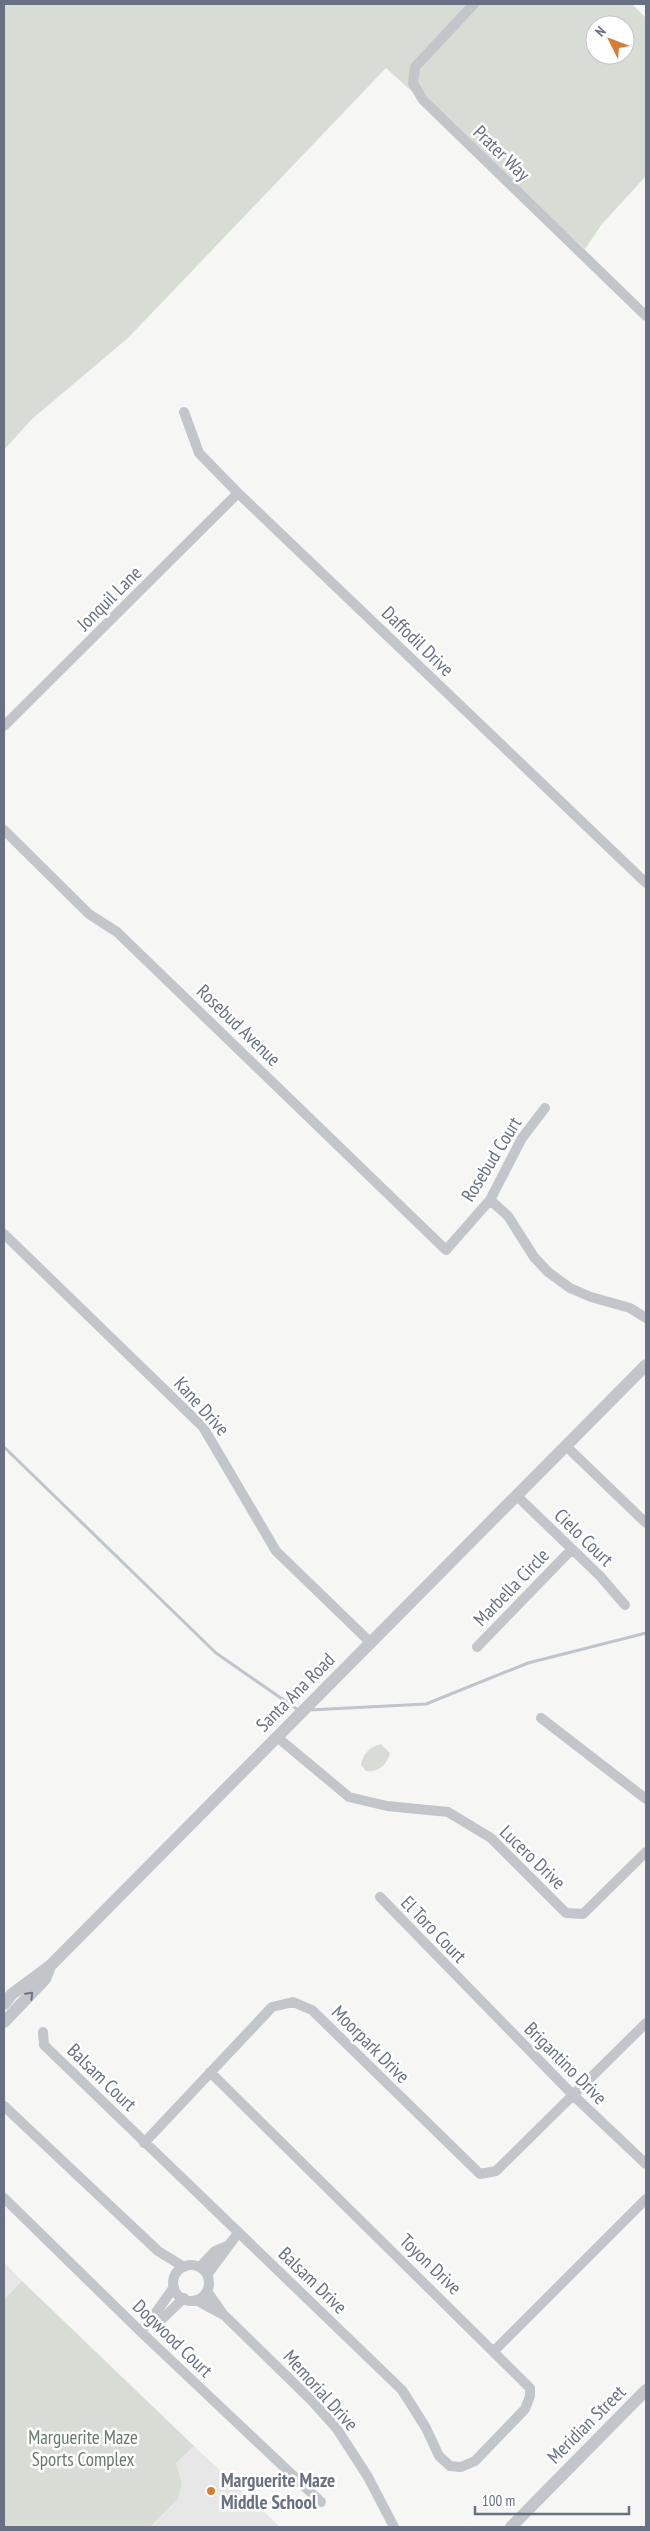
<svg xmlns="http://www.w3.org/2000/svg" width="650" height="2531" viewBox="0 0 650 2531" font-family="'PT Sans Narrow',sans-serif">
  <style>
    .built { fill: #e7e7e7 }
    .green { fill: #d7ddd5; fill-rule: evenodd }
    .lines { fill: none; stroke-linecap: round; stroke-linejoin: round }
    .stream { stroke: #bfc5cb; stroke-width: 3 }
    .minor { stroke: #c2c5c9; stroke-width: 10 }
    .tertiary { stroke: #c2c5c9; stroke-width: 12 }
    .oneway { stroke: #6c7586 }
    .poi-dot { fill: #d77d33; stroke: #fff; stroke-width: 2 }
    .labels { text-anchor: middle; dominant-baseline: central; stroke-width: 5; stroke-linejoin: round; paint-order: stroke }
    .street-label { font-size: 19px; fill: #687183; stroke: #fff }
    .park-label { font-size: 19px; fill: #667b67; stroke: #fff }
    .poi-label { font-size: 19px; font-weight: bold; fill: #687183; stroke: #fff; text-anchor: start }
  </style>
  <rect width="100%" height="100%" fill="#f6f7f4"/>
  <!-- built -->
  <path class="built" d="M 4,2262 L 22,2281 L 4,2299 Z
    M 194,2446 L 280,2527 L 150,2527 L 178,2499 L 182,2483 L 176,2463 Z"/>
  <!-- green -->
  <path class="green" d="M 4,4 L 632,4 L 646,18 L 646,176 L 602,224 L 585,249 L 386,68 L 128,338 L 32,419 L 4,450 ZM 595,25 L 625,25 L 625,55 L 595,55 Z
    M 381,1744 L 390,1753 C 387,1764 379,1773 366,1771 L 361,1765 C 363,1753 370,1747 381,1744 Z
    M 22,2281 L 194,2446 L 176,2463 L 182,2483 L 178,2499 L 150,2527 L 4,2527 L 4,2299 Z"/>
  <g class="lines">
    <!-- stream -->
    <path class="stream" d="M 4,1447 L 216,1653 L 298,1710
      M 309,1710 L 426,1704 L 528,1663 L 646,1633"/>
    <!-- minor -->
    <path class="minor" d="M 474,4 L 415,67 L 413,83 L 423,100 L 646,316
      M 184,412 L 199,453 L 238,493 L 646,883
      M 4,726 L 238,493
      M 4,830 L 89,914 L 117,932 L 446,1250 L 490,1200 L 522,1138 L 545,1108
      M 490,1200 L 508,1216 L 534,1257 L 548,1272 L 570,1288 L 591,1297 L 630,1308 L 646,1318
      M 4,1234 L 203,1427 L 276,1551 L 370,1642
      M 567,1447 L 646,1523
      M 517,1496 L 600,1576 L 625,1605
      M 477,1647 L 571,1550
      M 541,1718 L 646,1799
      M 277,1737 L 349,1797 L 387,1806 L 448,1812 L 491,1838 L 566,1913 L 583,1914 L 646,1852
      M 380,1897 L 574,2096 L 646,2164
      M 43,2032 L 44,2045 L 402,2390 L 426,2428 L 439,2456 L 450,2466 L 461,2467 L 475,2461 L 525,2409 L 530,2396 L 530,2388 L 210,2072
      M 4,2106 L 158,2251 L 184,2267
      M 144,2143 L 272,2007 L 293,2002 L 312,2010 L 480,2174 L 496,2171 L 646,2023
      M 4,2198 L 140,2331 L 321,2502
      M173 2283a18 18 0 1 1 36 0a18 18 0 1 1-36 0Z
      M 200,2267 L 215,2251 L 229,2245
      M 207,2275 L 238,2233
      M 207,2291 L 223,2314 L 312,2401 L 337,2429 L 368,2477 L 394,2527
      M 196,2300 L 222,2314
      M 150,2321 L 160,2321 L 184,2298
      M 140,2331 L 150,2321 L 174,2287
      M 494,2351 L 646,2199"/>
    <!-- tertiary -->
    <path class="tertiary" d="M 4,2004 L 12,1994 L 51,1965 L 646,1365
      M 4,2022 L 45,1979 L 49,1969
      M 511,2527 L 646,2390"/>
  </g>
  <!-- one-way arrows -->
  <defs><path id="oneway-chevron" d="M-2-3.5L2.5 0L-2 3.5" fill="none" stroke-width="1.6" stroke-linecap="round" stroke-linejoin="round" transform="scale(1.25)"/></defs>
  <use class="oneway" href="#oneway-chevron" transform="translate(30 1995) rotate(-46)"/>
  <!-- markers -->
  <circle class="poi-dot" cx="211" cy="2491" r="5"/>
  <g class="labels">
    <!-- street labels -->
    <g class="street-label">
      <text transform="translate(502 153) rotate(44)">Prater Way</text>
      <text transform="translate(109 598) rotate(-45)">Jonquil Lane</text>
      <text transform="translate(418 641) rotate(44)">Daffodil Drive</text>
      <text transform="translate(239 1025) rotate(44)">Rosebud Avenue</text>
      <text transform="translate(491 1159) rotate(-58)">Rosebud Court</text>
      <text transform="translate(202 1406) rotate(48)">Kane Drive</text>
      <text transform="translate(584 1537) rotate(44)">Cielo Court</text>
      <text transform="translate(511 1587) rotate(-46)">Marbella Circle</text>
      <text transform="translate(295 1692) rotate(-45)">Santa Ana Road</text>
      <text transform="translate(533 1857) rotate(44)">Lucero Drive</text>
      <text transform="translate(434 1929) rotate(46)">El Toro Court</text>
      <text transform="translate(371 2044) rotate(45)">Moorpark Drive</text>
      <text transform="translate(566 2063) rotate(45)">Brigantino Drive</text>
      <text transform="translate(102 2077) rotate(44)">Balsam Court</text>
      <text transform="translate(431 2264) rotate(44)">Toyon Drive</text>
      <text transform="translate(313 2280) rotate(44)">Balsam Drive</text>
      <text transform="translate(173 2338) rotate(44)">Dogwood Court</text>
      <text transform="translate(321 2390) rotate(48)">Memorial Drive</text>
      <text transform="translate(586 2424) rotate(-45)">Meridian Street</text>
    </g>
    <!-- park labels -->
    <g class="park-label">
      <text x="83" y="2437">Marguerite Maze<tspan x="83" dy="22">Sports Complex</tspan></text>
    </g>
    <!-- poi labels -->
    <g class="poi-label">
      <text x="221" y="2480">Marguerite Maze<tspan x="221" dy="22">Middle School</tspan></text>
    </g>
  </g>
  <!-- border -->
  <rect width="650" height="2531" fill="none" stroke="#687183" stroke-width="10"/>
  <!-- north arrow -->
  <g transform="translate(610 40) rotate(312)"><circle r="24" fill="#ffffff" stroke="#c3c6cd"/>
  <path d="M0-4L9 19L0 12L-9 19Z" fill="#d77d33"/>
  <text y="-8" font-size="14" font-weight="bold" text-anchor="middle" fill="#687183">N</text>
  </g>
  <!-- scale -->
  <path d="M475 2506v8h154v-8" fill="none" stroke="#687183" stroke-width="2.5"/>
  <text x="482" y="2506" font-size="15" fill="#687183" stroke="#ffffff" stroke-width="4" paint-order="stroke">100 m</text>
</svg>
